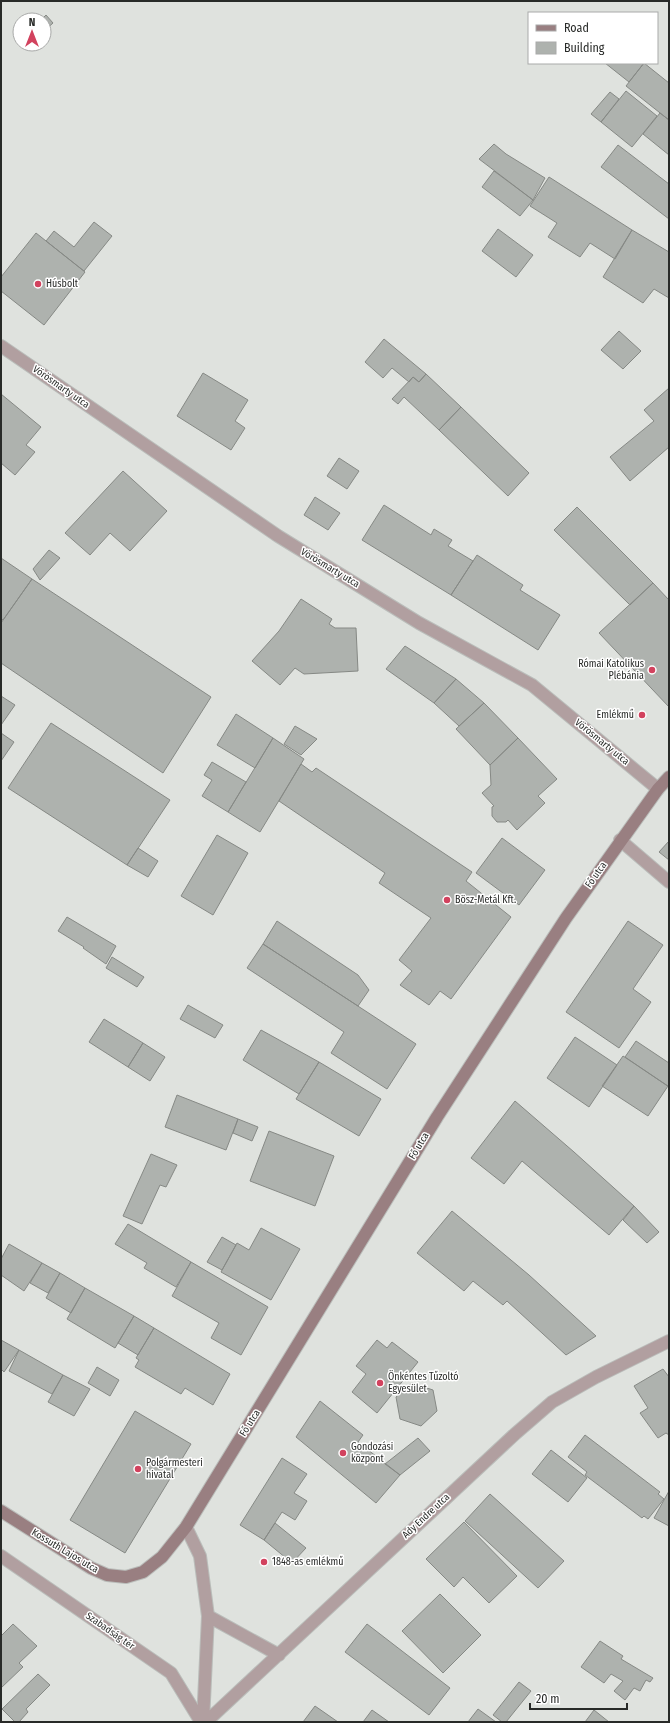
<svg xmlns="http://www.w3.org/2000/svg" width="670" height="1723" viewBox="0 0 670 1723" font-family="'Fira Sans Condensed',sans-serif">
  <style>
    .building { fill: #aeb2ae; stroke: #868985 }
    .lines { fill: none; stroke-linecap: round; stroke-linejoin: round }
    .lane-casing { stroke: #babdba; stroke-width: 14 }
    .street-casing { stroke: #babdba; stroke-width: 14 }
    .secondary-casing { stroke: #babdba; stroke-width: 14 }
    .lane { stroke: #b19fa0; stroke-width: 12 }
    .street { stroke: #b19fa0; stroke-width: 12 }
    .secondary { stroke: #997f81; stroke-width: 12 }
    .poi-dot { fill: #d2425e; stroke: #fff; stroke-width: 1.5 }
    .labels { text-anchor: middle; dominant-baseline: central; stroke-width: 3; stroke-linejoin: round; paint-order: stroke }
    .poi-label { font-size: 10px; fill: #282a28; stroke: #fff; text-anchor: start }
    .street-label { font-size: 10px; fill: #282a28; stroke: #fff }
  </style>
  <rect width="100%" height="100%" fill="#dfe2de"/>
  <!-- building -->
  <path class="building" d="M 46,15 L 53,23 L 44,31 L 44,20 L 41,20 Z
    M 605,63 L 644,63 L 629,82 Z
    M 644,63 L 669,83 L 669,120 L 626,86 Z
    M 626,91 L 657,116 L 632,147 L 601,122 Z
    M 610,92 L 619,99 L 601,122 L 591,114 Z
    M 660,113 L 669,120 L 669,155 L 643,134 Z
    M 494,144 L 506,154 L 545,178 L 533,200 L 479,159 Z
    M 618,145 L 669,184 L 669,219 L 601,167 Z
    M 494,171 L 533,200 L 520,216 L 482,187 Z
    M 549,177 L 632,230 L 615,259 L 590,243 L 580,257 L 548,237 L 557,223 L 530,206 Z
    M 94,222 L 112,236 L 84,271 L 46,241 L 54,231 L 74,247 Z
    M 498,229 L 533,255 L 516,277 L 482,251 Z
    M 632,230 L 669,252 L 669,298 L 654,289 L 643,303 L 603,277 Z
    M 36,233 L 85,272 L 44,325 L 1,291 L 1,277 Z
    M 619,331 L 641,351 L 623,369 L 601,350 Z
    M 384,339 L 426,374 L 419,382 L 413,377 L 409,382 L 392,368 L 383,378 L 365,362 Z
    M 203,373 L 248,400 L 235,421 L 245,428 L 231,450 L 177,416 Z
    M 426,374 L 461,407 L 439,430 L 404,397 L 398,404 L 392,399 L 413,377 L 419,382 Z
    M 669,388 L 669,447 L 630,481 L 610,457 L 654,421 L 644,410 Z
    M 1,394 L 41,427 L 26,445 L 35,452 L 15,475 L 1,463 Z
    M 461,407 L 529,473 L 508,496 L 439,430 Z
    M 339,458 L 359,471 L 347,489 L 327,476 Z
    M 123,471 L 167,511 L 130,551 L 110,533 L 90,555 L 65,533 Z
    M 315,497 L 340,513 L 328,530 L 304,515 Z
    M 384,505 L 431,535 L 434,529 L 452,540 L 448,546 L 473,561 L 451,595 L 362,540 Z
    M 577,507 L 653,583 L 630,605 L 554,530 Z
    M 49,550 L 60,558 L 40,580 L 33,569 Z
    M 477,555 L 523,585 L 520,590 L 560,615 L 538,650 L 451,595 Z
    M 1,558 L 32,579 L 3,620 L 1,618 Z
    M 32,579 L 211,697 L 163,773 L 1,663 L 1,623 Z
    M 653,583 L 669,600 L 669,707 L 599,633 Z
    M 301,599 L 332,619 L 329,624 L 335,628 L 356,628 L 358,671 L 304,674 L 295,668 L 280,685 L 252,661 L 279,631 Z
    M 405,646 L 456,679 L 434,703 L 386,669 Z
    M 456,679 L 484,703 L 459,726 L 434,703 Z
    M 1,696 L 15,705 L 1,725 Z
    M 484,703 L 518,738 L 490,765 L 456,729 Z
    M 236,714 L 273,738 L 255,768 L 217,745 Z
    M 51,723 L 170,800 L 127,865 L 8,788 Z
    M 295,726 L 317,739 L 301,755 L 284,744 Z
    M 1,733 L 14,742 L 1,761 Z
    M 273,738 L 304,759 L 260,832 L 228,812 Z
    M 518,738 L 557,779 L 538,796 L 545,803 L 517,830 L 508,820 L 506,822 L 497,822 L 492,816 L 492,807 L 494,806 L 482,793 L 491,785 L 490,765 Z
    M 212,762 L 246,782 L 228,812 L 202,796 L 212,780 L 204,775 Z
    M 301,764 L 312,772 L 316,768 L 472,872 L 466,881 L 511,917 L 451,999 L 440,991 L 429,1005 L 400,985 L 412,971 L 399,960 L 431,918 L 379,883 L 385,873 L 279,801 Z
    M 217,835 L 248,853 L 213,915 L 181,896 Z
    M 502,838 L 545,870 L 519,905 L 476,873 Z
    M 669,841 L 669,860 L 659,852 Z
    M 138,848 L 158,861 L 148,877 L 127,865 Z
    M 67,917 L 116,946 L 106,964 L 83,948 L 84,947 L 58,931 Z
    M 277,921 L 358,975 L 369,990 L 358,1006 L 263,944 Z
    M 628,921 L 663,945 L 633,989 L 651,1002 L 619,1048 L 566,1012 Z
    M 263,944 L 416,1044 L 387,1089 L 331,1053 L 344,1032 L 247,968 Z
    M 112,957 L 144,977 L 137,987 L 106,968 Z
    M 188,1005 L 223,1025 L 215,1038 L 180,1019 Z
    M 104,1019 L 143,1043 L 128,1067 L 89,1042 Z
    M 261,1030 L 319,1062 L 299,1094 L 243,1060 Z
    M 575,1037 L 617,1065 L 589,1107 L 547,1078 Z
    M 636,1041 L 669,1063 L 669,1087 L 625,1057 Z
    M 143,1043 L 165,1057 L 150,1081 L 128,1067 Z
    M 623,1056 L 668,1086 L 648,1116 L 602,1086 Z
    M 319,1062 L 381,1099 L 359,1136 L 296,1099 Z
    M 177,1095 L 238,1119 L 226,1150 L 165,1127 Z
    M 515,1101 L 574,1152 L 634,1206 L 609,1235 L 522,1161 L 504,1184 L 471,1158 Z
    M 238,1119 L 258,1127 L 252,1141 L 233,1133 Z
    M 269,1131 L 334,1156 L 315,1206 L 250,1181 Z
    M 151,1154 L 177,1165 L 166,1187 L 160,1185 L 142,1224 L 123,1216 Z
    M 634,1206 L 659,1232 L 647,1243 L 623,1220 Z
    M 452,1211 L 529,1275 L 596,1336 L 566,1355 L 507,1301 L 503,1305 L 473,1281 L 464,1291 L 417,1253 Z
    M 128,1224 L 191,1262 L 176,1287 L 144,1268 L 147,1263 L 115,1244 Z
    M 261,1228 L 300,1249 L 271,1300 L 221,1272 L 237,1243 L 249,1250 Z
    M 222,1237 L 236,1245 L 222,1270 L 207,1262 Z
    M 9,1244 L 42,1263 L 24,1291 L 1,1275 L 1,1259 Z
    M 191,1262 L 268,1307 L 241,1355 L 211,1338 L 219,1323 L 172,1296 Z
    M 42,1263 L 60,1273 L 48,1293 L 30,1283 Z
    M 60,1273 L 85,1288 L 71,1313 L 46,1298 Z
    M 85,1288 L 134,1316 L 115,1348 L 67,1319 Z
    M 134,1316 L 154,1328 L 138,1355 L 118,1343 Z
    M 154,1328 L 230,1374 L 213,1405 L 185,1388 L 181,1394 L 135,1367 L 139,1360 L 136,1358 Z
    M 1,1340 L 19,1350 L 4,1372 L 1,1369 Z
    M 377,1340 L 387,1348 L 392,1342 L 418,1362 L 377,1413 L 352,1392 L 366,1374 L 356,1366 Z
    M 19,1350 L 63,1375 L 52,1394 L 9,1371 Z
    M 97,1367 L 119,1380 L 110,1396 L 88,1383 Z
    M 663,1369 L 669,1377 L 669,1435 L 666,1433 L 658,1438 L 640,1413 L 648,1408 L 634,1386 Z
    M 63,1375 L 90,1389 L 74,1416 L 48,1402 Z
    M 412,1383 L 433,1390 L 437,1411 L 421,1426 L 400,1419 L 396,1397 Z
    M 320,1401 L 363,1435 L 358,1442 L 400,1475 L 376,1503 L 296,1437 Z
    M 135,1411 L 191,1444 L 125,1553 L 70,1520 Z
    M 585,1435 L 660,1492 L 658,1494 L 664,1499 L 648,1519 L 644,1516 L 642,1518 L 585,1475 L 587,1472 L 568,1457 Z
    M 418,1438 L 430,1451 L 400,1475 L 385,1464 Z
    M 551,1450 L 587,1478 L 568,1502 L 532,1474 Z
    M 282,1458 L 307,1474 L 294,1493 L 307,1501 L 295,1520 L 282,1512 L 264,1540 L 240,1525 Z
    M 669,1491 L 669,1526 L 654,1518 Z
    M 490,1494 L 564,1561 L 538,1588 L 465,1521 Z
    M 464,1522 L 517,1576 L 489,1603 L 463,1577 L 454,1587 L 426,1559 Z
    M 275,1523 L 306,1548 L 292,1563 L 264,1540 Z
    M 440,1594 L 481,1635 L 443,1673 L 402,1631 Z
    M 13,1624 L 37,1646 L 19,1663 L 23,1667 L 1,1688 L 1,1636 Z
    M 367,1624 L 450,1688 L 429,1715 L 345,1652 Z
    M 600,1641 L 623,1656 L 621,1659 L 653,1678 L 650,1682 L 646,1680 L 640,1691 L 634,1688 L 625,1700 L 614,1691 L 623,1681 L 611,1674 L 604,1683 L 581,1667 Z
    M 38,1674 L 50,1685 L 26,1709 L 28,1712 L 19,1722 L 15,1722 L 2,1709 Z
    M 519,1682 L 531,1691 L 506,1722 L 502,1722 L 493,1715 Z
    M 315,1706 L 338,1722 L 303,1722 Z
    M 478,1709 L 496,1722 L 468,1722 Z
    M 372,1710 L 389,1722 L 363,1722 Z
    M 594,1710 L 609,1722 L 585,1722 Z"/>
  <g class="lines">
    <!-- lane casing -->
    <g class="lane-casing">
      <path id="lane" d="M 620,840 L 669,882"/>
    </g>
    <!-- street casing -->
    <g class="street-casing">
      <path id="street" d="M 1,346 L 278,536 L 419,623 L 532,685 L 658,789
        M 186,1527 L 200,1556 L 208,1616 L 203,1722
        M 1,1556 L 171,1673 L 201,1722
        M 208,1616 L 279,1655
        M 206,1722 L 515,1434 L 552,1402 L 596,1377 L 669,1341"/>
    </g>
    <!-- secondary casing -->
    <g class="secondary-casing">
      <path id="secondary" d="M 1,1511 L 91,1568 L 107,1575 L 126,1577 L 143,1572 L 162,1557 L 186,1527 L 437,1117 L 566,918 L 658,789 L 669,777"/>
    </g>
    <!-- lane -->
    <use href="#lane" class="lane"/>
    <!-- street -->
    <use href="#street" class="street"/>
    <!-- secondary -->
    <use href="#secondary" class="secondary"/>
  </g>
  <!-- markers -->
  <g class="poi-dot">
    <circle cx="38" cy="284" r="4"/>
    <circle cx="652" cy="670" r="4"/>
    <circle cx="642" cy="715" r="4"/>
    <circle cx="447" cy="900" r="4"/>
    <circle cx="380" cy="1383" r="4"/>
    <circle cx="343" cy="1453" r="4"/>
    <circle cx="138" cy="1469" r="4"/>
    <circle cx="264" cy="1562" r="4"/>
  </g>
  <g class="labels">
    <!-- poi labels -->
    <g class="poi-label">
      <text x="46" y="284">Húsbolt</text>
      <text x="644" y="664" text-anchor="end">Római Katolikus<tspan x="644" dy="12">Plébánia</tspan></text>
      <text x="634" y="715" text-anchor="end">Emlékmű</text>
      <text x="455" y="900">Bösz-Metál Kft.</text>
      <text x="388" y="1377">Önkéntes Tűzoltó<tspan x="388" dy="12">Egyesület</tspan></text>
      <text x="351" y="1447">Gondozási<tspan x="351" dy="12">központ</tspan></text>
      <text x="146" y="1463">Polgármesteri<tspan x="146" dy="12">hivatal</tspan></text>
      <text x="272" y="1562">1848-as emlékmű</text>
    </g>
    <!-- street labels -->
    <g class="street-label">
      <text transform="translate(61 387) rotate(35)">Vörösmarty utca</text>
      <text transform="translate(330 568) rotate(31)">Vörösmarty utca</text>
      <text transform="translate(602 742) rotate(39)">Vörösmarty utca</text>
      <text transform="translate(596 875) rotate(-55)">Fő utca</text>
      <text transform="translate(419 1146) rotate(-59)">Fő utca</text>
      <text transform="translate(250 1423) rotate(-58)">Fő utca</text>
      <text transform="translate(426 1516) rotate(-43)">Ady Endre utca</text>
      <text transform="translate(65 1551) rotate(31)">Kossuth Lajos utca</text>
      <text transform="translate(110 1631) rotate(35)">Szabadság tér</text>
    </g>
  </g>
  <!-- border -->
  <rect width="670" height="1723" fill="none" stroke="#282a28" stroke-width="4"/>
  <!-- legend -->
  <rect x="528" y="12" width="130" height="52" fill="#ffffff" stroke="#a9aaa9"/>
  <rect x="536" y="25" width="20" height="6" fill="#997f81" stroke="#a9aaa9"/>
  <text x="564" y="32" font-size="12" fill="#282a28">Road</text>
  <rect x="536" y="42" width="20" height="12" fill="#aeb2ae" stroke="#a9aaa9"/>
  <text x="564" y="52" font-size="12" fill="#282a28">Building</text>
  <!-- north arrow -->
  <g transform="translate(32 32)"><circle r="19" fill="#ffffff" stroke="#a9aaa9"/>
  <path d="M0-3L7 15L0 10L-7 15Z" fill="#d2425e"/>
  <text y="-6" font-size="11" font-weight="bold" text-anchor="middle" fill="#282a28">N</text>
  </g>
  <!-- scale -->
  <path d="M530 1703v6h97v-6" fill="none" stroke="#282a28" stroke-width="2"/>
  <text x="536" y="1703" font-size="12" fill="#282a28" stroke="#ffffff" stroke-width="3" paint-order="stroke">20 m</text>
</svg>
